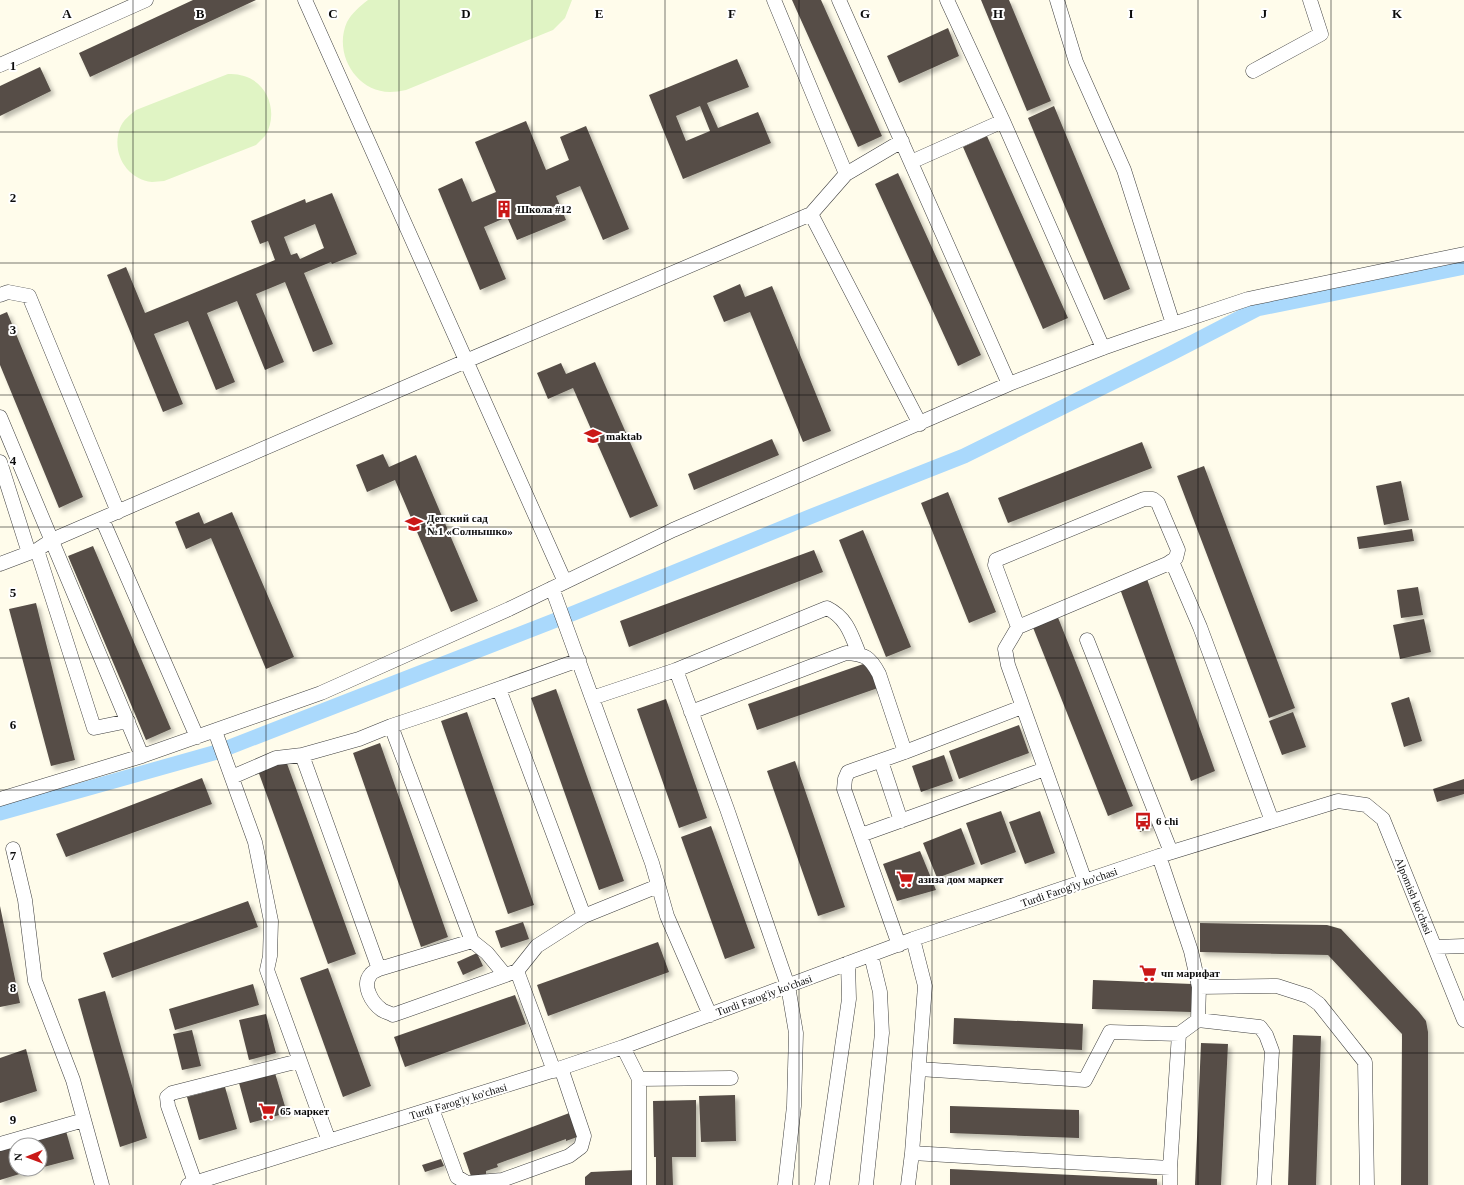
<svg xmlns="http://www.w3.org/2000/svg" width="1464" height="1185" viewBox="0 0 1464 1185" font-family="'Times New Roman',serif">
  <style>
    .pitch { fill: #e0f4c4 }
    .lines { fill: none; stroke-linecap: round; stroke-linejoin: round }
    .canal { stroke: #aad9fc; stroke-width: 15 }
    .building { fill: #564e47; fill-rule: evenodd; filter: url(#shadow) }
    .minor-casing { stroke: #3f3f3f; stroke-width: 15 }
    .minor { stroke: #fff; stroke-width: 14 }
    .grid { fill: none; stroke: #0c0c0c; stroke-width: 1; stroke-opacity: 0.55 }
    .labels { text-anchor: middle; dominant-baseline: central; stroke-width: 4; stroke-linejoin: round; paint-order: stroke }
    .poi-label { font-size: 11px; font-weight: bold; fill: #0c0c0c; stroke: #fff; text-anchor: start }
    .street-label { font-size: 11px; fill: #0c0c0c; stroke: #fff }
    .grid-label { font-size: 13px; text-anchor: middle; font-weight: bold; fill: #0c0c0c; stroke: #fff; stroke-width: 4; stroke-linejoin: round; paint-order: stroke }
  </style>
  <defs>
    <filter id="shadow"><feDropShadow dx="3.5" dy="3.5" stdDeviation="2" flood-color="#0004"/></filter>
  </defs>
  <rect width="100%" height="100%" fill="#fffceb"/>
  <!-- pitch -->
  <path class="pitch" d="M 368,0 L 572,0 L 565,18 L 553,30 L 406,90 C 401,91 395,92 390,92 C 356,92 333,53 347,22 C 352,13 360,6 368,0 Z
    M 228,74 C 237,74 245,75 253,80 C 271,91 277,117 265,136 C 262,139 259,142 256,145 L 164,181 C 160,181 156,182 152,182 C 126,179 111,152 120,128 C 123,120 130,115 136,110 Z"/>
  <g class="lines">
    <!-- canal -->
    <path class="canal" d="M 0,813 L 217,752 L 574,613 L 812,516 L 964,456 L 1172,353 L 1257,309 L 1464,267"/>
  </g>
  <!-- building -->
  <path class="building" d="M 193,0 L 256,0 L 90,77 L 79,53 Z
    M 792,0 L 821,0 L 882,136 L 858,147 Z
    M 981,0 L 1009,0 L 1051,101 L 1027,111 Z
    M 948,28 L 959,56 L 899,83 L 887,56 Z
    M 737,59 L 749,87 L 707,103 L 718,128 L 758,112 L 771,143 L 683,179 L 649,95 ZM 700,106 L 710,131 L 686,141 L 676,116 Z
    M 40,67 L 51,91 L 0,116 L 0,86 Z
    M 1054,106 L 1130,289 L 1104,300 L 1028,118 Z
    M 526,121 L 546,170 L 569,160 L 560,137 L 586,126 L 629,229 L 603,240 L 580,186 L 556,196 L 566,220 L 517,240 L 507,217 L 484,227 L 506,279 L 480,290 L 438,189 L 462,178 L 472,202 L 496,192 L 475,142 Z
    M 987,136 L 1068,318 L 1043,329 L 963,147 Z
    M 898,173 L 981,355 L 958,366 L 875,184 Z
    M 332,193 L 357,254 L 332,264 L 331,262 L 304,273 L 333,344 L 313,352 L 285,282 L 256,294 L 284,362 L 265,370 L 237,301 L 207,313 L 235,382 L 216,390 L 188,321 L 154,334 L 183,404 L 163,412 L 107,275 L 126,267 L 145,313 L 275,260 L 268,241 L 260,244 L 251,221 L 305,199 L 306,203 ZM 315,224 L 324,248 L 300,259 L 297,253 L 291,255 L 284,237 Z
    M 740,284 L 745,297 L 772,286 L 831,431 L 803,442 L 750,312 L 724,322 L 713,296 Z
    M 7,312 L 83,497 L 59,508 L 0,365 L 0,315 Z
    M 595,362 L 658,506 L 630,518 L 573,388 L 548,399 L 537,373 L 561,363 L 566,374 Z
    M 772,439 L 779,455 L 694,490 L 688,474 Z
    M 1142,442 L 1152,468 L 1008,523 L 998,498 Z
    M 383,454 L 389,467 L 416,455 L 478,601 L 451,612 L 395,480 L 367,492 L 356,465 Z
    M 1204,466 L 1295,708 L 1269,718 L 1177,476 Z
    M 1401,481 L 1409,520 L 1384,525 L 1376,486 Z
    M 948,492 L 996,612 L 969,623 L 921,503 Z
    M 199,512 L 204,524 L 232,512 L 294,657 L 266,669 L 211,538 L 186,549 L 175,522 Z
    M 1412,529 L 1414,541 L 1359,549 L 1357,537 Z
    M 863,530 L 911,647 L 886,657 L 839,540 Z
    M 93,546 L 171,729 L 146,740 L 68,556 Z
    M 814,550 L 823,572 L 629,647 L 620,621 Z
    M 1147,579 L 1215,771 L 1191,781 L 1120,589 Z
    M 1418,587 L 1423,615 L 1401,618 L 1397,590 Z
    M 36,603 L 75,760 L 51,766 L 9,609 Z
    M 1057,615 L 1133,806 L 1108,816 L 1032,625 Z
    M 1424,619 L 1431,652 L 1400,659 L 1393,625 Z
    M 869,662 L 878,688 L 757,730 L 748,704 Z
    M 556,689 L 624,881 L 599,890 L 531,698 Z
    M 1409,697 L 1422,741 L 1404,747 L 1391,703 Z
    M 666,699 L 707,818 L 679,828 L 637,709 Z
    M 467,712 L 534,905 L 508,914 L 441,721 Z
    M 1293,712 L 1306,747 L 1282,755 L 1269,721 Z
    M 1019,725 L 1029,753 L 959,779 L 949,751 Z
    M 380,743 L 448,937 L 421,947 L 353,753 Z
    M 944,755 L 953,781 L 921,792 L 912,766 Z
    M 285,758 L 356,954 L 328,964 L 257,768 Z
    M 795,761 L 845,907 L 818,916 L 767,771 Z
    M 202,778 L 212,804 L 66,857 L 56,834 Z
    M 1464,779 L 1464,794 L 1437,802 L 1433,789 Z
    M 1001,811 L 1016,852 L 981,865 L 966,823 Z
    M 1040,811 L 1055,853 L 1025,864 L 1009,822 Z
    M 1148,816 L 1153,826 L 1140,832 L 1136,822 Z
    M 711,826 L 755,948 L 725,959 L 681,837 Z
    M 961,828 L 975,864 L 937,878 L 923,843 Z
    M 920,851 L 936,890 L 897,901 L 883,864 Z
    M 248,901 L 258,927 L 112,978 L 103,953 Z
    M 0,906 L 20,1003 L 0,1007 Z
    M 523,922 L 529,939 L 501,948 L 495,931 Z
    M 1200,923 L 1327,925 L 1341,929 L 1419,1012 L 1426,1021 L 1428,1032 L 1428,1185 L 1401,1185 L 1402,1034 L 1328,955 L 1200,952 Z
    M 658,942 L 669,972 L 548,1016 L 537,985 Z
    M 477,953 L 483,966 L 463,975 L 457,962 Z
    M 328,968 L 371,1086 L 343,1097 L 300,978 Z
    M 1093,980 L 1192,984 L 1191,1012 L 1092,1009 Z
    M 253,984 L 259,1005 L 175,1030 L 169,1009 Z
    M 105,991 L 147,1138 L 120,1147 L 78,999 Z
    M 515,995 L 526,1024 L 405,1067 L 394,1037 Z
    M 266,1014 L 276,1053 L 249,1060 L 239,1020 Z
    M 954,1018 L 1083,1024 L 1082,1050 L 953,1044 Z
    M 192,1030 L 201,1066 L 182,1070 L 173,1034 Z
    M 1293,1035 L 1321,1036 L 1316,1185 L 1288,1185 Z
    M 1201,1043 L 1228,1044 L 1221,1185 L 1195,1185 Z
    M 26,1049 L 37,1091 L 0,1103 L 0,1058 Z
    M 275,1073 L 287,1113 L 250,1123 L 239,1083 Z
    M 225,1087 L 237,1129 L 199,1140 L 187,1097 Z
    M 735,1095 L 736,1141 L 701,1142 L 699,1096 Z
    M 696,1100 L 696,1157 L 672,1157 L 673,1185 L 656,1185 L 656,1157 L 654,1157 L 653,1101 Z
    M 950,1106 L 1079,1110 L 1079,1138 L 950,1133 Z
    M 572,1112 L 580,1136 L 566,1141 L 566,1139 L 497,1164 L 498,1167 L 486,1171 L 486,1175 L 472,1179 L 463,1153 Z
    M 66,1131 L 74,1159 L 40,1168 L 40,1145 L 16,1145 L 16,1169 L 36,1169 L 0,1180 L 0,1148 Z
    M 441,1159 L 444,1166 L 425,1172 L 422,1165 Z
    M 950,1169 L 1157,1179 L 1157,1185 L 950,1185 Z
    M 635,1170 L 634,1185 L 585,1185 L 585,1177 L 591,1172 Z"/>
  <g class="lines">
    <!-- minor casing -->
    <g class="minor-casing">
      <path id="minor" d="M 305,0 L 565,582
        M 774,0 L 846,174
        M 839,0 L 1009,384
        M 947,0 L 1003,121 L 1103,348
        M 1057,0 L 1076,62 L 1124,170 L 1173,324
        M 0,65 L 146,0
        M 1253,71 L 1321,34 L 1310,0
        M 911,162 L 1003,121
        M 811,214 L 920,424
        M 0,295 L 8,292 L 29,296 L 118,512
        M 0,417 L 142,756
        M 0,462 L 29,553
        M 102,519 L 197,737
        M 37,550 L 94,728 L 128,721
        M 0,564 L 37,550 L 52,540 L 466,361 L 811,214 L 846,174 L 902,141
        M 1167,564 L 1173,564 L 1200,627 L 1272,821
        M 552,588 L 652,863 L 667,916 L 710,1015
        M 1018,627 L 995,565 L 996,560 L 1144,499 L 1153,499 L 1158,503 L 1178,550 L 1176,558 L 1167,564 L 1018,627 L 1005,649 L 1008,665 L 1085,881
        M 1087,640 L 1171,852
        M 676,670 L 727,809 L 788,986 L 796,1033 L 794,1106 L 785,1185
        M 499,689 L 584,916
        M 592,698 L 676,670 L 827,608 C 847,618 851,634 859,654
        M 691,712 L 846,653 C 865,654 870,657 879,674 L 905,752
        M 391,726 L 472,941
        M 215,731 L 255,842 L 271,921 L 270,956 L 267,970 L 329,1141
        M 302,755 L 379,969 C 377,970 372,972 371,974 C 361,985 372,1003 382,1010 C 385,1012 390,1013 393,1015 L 517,971 L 537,946 L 584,916 L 658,886
        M 881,761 L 901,821
        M 232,777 L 276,758 L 302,755 L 359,739 L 391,726 L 436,711 L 579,660
        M 0,799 L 142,756 L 321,693 L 509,609 L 673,530 L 1009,384 L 1103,348 L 1143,334 L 1248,299 L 1464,254
        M 861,835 L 1045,769
        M 13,849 L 25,900 L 35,981 L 73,1080 L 102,1185
        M 1159,856 L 1191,951 L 1199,987 L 1198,1020
        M 899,945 L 844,789 L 845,779 L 848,772 L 905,752 L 1022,707
        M 1435,947 L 1464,946
        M 379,969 L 472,941 L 487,953 L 505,975
        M 517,971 L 554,1071
        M 1199,987 L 1277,986 L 1308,996 L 1319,1004 L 1365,1062 L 1367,1185
        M 623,1047 L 639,1079 L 639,1185
        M 919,1069 L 1085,1080 L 1110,1032 L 1179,1034 L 1198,1020 L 1260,1027 L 1266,1035 L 1272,1051 L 1264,1185
        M 639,1079 L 731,1078
        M 432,1109 L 457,1177 L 467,1183 L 502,1180 L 569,1156 L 581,1147 L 584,1136 L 561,1068
        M 0,1144 L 84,1120
        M 912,1153 L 1170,1168 L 1179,1034
        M 1170,1168 L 1170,1185
        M 188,1185 L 561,1068 L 623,1047 L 913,939 L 1159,856 L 1338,801 L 1366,805 L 1383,819 L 1464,1020
        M 196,1185 L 168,1106 L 167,1097 L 172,1093 L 299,1061
        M 822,1185 L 849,999 L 848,963
        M 866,1185 L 882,1033 L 880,992 L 871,955
        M 908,1185 L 912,1153 L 925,986 L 913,939"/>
    </g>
    <!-- minor -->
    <use href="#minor" class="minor"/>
  </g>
  <!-- grid -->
  <path class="grid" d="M 133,0 L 133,1185M 266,0 L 266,1185M 399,0 L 399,1185M 532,0 L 532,1185M 665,0 L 665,1185M 799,0 L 799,1185M 932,0 L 932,1185M 1065,0 L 1065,1185M 1198,0 L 1198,1185M 1331,0 L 1331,1185M 0,132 L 1464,132M 0,263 L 1464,263M 0,395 L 1464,395M 0,527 L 1464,527M 0,658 L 1464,658M 0,790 L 1464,790M 0,922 L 1464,922M 0,1053 L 1464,1053"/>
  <!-- icons -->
  <defs>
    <g id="building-bare" transform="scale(1.38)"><path d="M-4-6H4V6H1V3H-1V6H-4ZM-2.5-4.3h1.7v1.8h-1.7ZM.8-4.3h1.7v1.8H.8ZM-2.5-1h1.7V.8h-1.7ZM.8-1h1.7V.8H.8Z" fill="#ca1817" stroke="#fff" stroke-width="2.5" paint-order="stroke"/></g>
    <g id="school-bare" transform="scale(1.38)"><path d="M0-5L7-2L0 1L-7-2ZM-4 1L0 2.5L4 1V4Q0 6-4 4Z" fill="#ca1817" stroke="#fff" stroke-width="2.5" paint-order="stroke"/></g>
    <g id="bus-bare" transform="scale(1.38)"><path d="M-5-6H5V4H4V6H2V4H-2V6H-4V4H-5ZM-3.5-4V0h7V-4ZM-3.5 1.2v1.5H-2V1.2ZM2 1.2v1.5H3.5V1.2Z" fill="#ca1817" stroke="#fff" stroke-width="2.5" paint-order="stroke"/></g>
    <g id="supermarket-bare" transform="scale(1.38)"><path d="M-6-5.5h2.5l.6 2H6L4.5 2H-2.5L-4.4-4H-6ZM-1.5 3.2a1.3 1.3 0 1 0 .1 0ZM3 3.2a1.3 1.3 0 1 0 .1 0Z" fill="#ca1817" stroke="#fff" stroke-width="2.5" paint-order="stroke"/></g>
  </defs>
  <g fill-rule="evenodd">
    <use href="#building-bare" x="504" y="209"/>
    <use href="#school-bare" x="593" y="436"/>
    <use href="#school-bare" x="414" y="524"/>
    <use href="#bus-bare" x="1143" y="821"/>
    <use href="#supermarket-bare" x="905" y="879"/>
    <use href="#supermarket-bare" x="1148" y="973"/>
    <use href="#supermarket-bare" x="267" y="1111"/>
  </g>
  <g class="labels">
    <!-- poi labels -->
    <g class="poi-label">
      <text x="517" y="209">Школа #12</text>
      <text x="606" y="436">maktab</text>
      <text x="427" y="518">Детский сад<tspan x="427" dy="13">№1 «Солнышко»</tspan></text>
      <text x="1156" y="821">6 chi</text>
      <text x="918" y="879">азиза дом маркет</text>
      <text x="1161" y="973">чп марифат</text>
      <text x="280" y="1111">65 маркет</text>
    </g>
    <!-- street labels -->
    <g class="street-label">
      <text transform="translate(1069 887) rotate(-19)">Turdi Farog'iy ko'chasi</text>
      <text transform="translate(1414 896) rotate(68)">Alpomish ko'chasi</text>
      <text transform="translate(764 995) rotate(-20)">Turdi Farog'iy ko'chasi</text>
      <text transform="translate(458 1101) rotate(-17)">Turdi Farog'iy ko'chasi</text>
    </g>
  </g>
  <g class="grid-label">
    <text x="67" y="18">A</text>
    <text x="200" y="18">B</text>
    <text x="333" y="18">C</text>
    <text x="466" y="18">D</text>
    <text x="599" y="18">E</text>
    <text x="732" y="18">F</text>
    <text x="865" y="18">G</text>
    <text x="998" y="18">H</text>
    <text x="1131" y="18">I</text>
    <text x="1264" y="18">J</text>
    <text x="1397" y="18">K</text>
    <text x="13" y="70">1</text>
    <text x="13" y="202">2</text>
    <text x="13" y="334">3</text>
    <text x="13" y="465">4</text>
    <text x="13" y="597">5</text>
    <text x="13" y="729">6</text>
    <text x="13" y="860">7</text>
    <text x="13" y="992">8</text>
    <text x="13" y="1124">9</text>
  </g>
  <!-- north arrow -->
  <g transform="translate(28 1157) rotate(269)"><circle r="19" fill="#ffffff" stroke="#9e9e9e"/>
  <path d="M0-3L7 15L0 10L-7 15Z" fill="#ca1817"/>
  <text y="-6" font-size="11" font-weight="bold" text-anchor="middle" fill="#0c0c0c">N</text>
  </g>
</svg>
